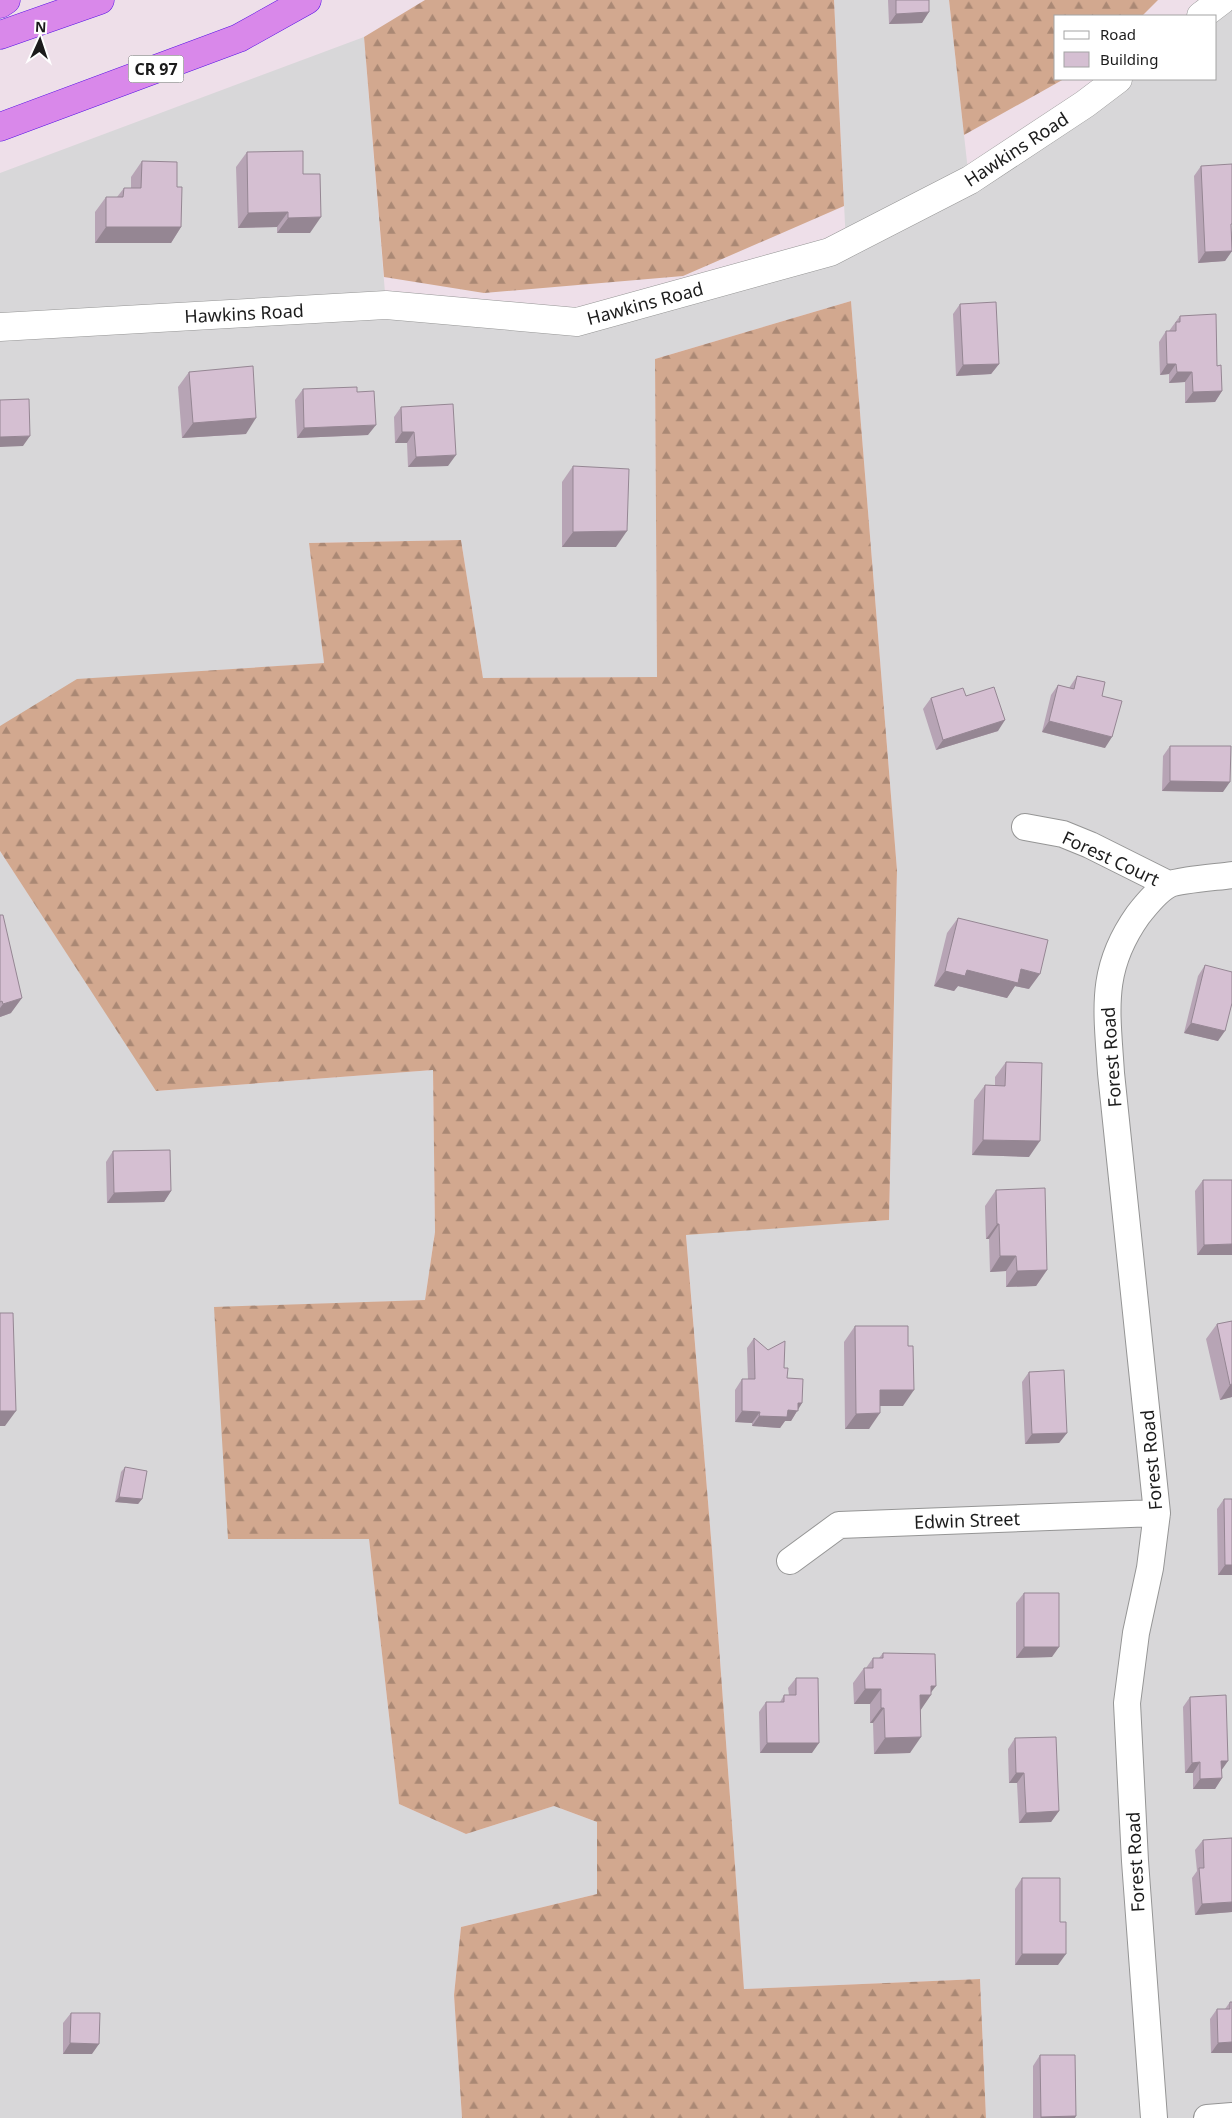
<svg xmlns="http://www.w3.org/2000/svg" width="1232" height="2118" viewBox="0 0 1232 2118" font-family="'Noto Sans',sans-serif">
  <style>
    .residential { fill: #d8d7d9 }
    .forest { fill: url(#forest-firs) }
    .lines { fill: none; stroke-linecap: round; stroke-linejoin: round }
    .minor-casing { stroke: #959595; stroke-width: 28 }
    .tertiary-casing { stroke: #959595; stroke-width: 29 }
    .trunk-casing { stroke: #5612e5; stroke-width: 29 }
    .minor { stroke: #fff; stroke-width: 26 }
    .tertiary { stroke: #fff; stroke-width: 28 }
    .trunk { stroke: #d988ea; stroke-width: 28 }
    .wall { fill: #b7a4b5 }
    .shaded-wall { fill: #958693 }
    .building { fill: #d5bfd2; stroke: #958693 }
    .labels { text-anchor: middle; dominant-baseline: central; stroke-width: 4; stroke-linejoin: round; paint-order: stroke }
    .shield { fill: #fff; stroke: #5f5f5f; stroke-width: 1 }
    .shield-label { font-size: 16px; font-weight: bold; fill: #1b1b1b }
    .street-label { font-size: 18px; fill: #1b1b1b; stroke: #fff }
  </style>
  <defs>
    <pattern id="forest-firs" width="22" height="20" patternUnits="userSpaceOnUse" patternTransform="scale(1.25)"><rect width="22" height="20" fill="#d2a88f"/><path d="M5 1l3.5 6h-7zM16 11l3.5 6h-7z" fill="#aa8874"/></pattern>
  </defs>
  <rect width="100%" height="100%" fill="#eedfe9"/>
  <!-- residential -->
  <path class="residential" d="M 834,0 L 949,0 L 969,180 L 1118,79 L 1216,79 L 1216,16 L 1232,0 L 1232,2118 L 986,2118 L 980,1979 L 744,1989 L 712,1550 L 686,1234 L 889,1220 L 897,870 L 851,301 L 655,359 L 657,677 L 483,678 L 461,540 L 309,543 L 324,663 L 204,671 L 0,726 L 0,173 L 364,37 L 386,305 L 577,322 L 846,244 Z
    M 0,851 L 157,1091 L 433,1070 L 435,1232 L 425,1300 L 214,1308 L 369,1539 L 399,1804 L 466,1834 L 554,1806 L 597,1822 L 597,1894 L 461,1927 L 454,1995 L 462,2118 L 0,2118 Z"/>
  <!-- forest -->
  <path class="forest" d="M 425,0 L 834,0 L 844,206 L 683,276 L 484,293 L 384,277 L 364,37 Z
    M 949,0 L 1158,0 L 1142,16 L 1056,16 L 1056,79 L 1064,79 L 964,135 Z
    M 851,301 L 897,870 L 889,1220 L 686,1235 L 712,1550 L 744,1989 L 980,1979 L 986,2118 L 462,2118 L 454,1995 L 461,1927 L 597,1894 L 597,1822 L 554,1806 L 466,1834 L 399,1804 L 369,1539 L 228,1539 L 214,1307 L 425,1300 L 435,1232 L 433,1070 L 156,1091 L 0,851 L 0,726 L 77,679 L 324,663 L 309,543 L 461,540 L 483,678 L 657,677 L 655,359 Z"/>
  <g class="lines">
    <!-- minor casing -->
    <g class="minor-casing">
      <path id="minor" d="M 1025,827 L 1063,834 L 1090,845 L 1168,884
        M 790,1561 L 839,1525 L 1157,1513
        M 1154,2118 L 1135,1861 L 1127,1703 L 1136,1633 L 1150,1568 L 1157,1513 L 1111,1073 C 1107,1010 1099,970 1138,915 C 1145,906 1157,891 1168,885 C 1177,880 1219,877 1232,875
        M 1207,2118 L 1232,2116"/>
    </g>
    <!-- tertiary casing -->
    <g class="tertiary-casing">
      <path id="tertiary" d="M 1201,16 L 1222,0
        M 0,327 L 386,305 L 577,322 L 830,252 L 970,180 L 1085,104 L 1118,79"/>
    </g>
    <!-- trunk casing -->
    <g class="trunk-casing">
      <path id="trunk" d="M 0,4 L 6,0
        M 0,35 L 100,0
        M 0,127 L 239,38 L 307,0"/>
    </g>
    <!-- minor -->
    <use href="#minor" class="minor"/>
    <!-- tertiary -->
    <use href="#tertiary" class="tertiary"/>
    <!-- trunk -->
    <use href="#trunk" class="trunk"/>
  </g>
  <!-- wall -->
  <path class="wall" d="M 888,0 L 929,0 L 922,23 L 889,24 Z
    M 247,152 L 303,174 L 310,233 L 277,233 L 277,227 L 238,228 L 236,167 Z
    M 142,161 L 177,187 L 181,227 L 171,243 L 95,243 L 95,212 L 106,197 L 117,197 L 124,188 L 131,188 L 131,177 Z
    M 1201,166 L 1232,233 L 1232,251 L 1225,261 L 1198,263 L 1194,176 Z
    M 960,304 L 999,364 L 991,374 L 956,376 L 953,314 Z
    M 1180,316 L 1217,366 L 1222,391 L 1215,402 L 1185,403 L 1185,382 L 1169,383 L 1169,374 L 1160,375 L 1159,342 L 1166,331 L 1169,331 Z
    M 189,372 L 246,434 L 182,438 L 178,387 Z
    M 303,389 L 357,392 L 368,435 L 297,438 L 295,400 Z
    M 401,407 L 448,466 L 408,467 L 407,443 L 395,443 L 394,417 Z
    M 573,466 L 616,547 L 562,547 L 562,482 Z
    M 1077,676 L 1102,696 L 1105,748 L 1042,732 L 1051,695 L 1058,685 L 1069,688 Z
    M 966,696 L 998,731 L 936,750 L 923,709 L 931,698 Z
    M 1170,746 L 1223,792 L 1162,791 L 1163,756 Z
    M 0,915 L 11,1013 L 0,1017 Z
    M 958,918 L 1029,989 L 1015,986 L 1007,998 L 958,986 L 954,991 L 934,986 L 947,933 Z
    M 1205,965 L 1218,1041 L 1184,1033 L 1198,976 Z
    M 1006,1062 L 1029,1157 L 972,1155 L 974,1100 L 985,1085 L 995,1085 L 995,1077 Z
    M 113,1151 L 171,1191 L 164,1202 L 107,1203 L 106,1162 Z
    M 1203,1180 L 1232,1255 L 1197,1255 L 1195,1191 Z
    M 996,1190 L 1047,1270 L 1036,1286 L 1006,1287 L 1006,1271 L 990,1272 L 989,1239 L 986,1239 L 985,1206 Z
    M 1232,1321 L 1232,1397 L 1220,1400 L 1206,1339 L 1217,1324 Z
    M 855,1326 L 903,1406 L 880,1406 L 869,1429 L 845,1429 L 844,1342 Z
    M 754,1338 L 784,1368 L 787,1378 L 802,1403 L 791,1421 L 785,1421 L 780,1428 L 752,1426 L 752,1423 L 735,1422 L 735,1390 L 742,1379 L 748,1379 L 747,1348 Z
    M 1029,1372 L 1067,1433 L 1059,1443 L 1025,1444 L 1022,1382 Z
    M 125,1467 L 142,1499 L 138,1504 L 115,1502 L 121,1472 Z
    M 1224,1499 L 1232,1575 L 1218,1575 L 1217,1509 Z
    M 1024,1593 L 1052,1657 L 1016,1658 L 1016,1603 Z
    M 883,1653 L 931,1693 L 920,1711 L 910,1753 L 874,1754 L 873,1723 L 870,1723 L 870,1704 L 854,1704 L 853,1683 L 864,1668 L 866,1668 L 873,1658 L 879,1658 Z
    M 796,1678 L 812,1753 L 760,1753 L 759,1712 L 766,1702 L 780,1702 L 784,1695 L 789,1695 L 788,1688 Z
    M 1190,1697 L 1222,1770 L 1222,1778 L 1215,1789 L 1193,1789 L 1193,1773 L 1185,1773 L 1183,1707 Z
    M 1015,1738 L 1059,1811 L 1051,1822 L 1019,1823 L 1017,1783 L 1009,1783 L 1008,1749 Z
    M 1203,1840 L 1232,1912 L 1195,1915 L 1192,1878 L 1197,1871 L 1195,1850 Z
    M 1022,1878 L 1060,1922 L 1058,1965 L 1015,1965 L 1015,1889 Z
    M 1230,2002 L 1232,2002 L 1232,2053 L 1211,2053 L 1210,2019 L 1217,2009 L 1225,2009 Z
    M 71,2013 L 92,2054 L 63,2054 L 63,2023 Z
    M 1040,2055 L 1075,2118 L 1033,2118 L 1033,2066 Z"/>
  <!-- shaded-wall -->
  <path class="shaded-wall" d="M 929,12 L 922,23 L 889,24 L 896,14 Z
    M 288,212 L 277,227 L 238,228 L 248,213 Z
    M 321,217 L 310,233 L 277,233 L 288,218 Z
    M 106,227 L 181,227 L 171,243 L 95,243 Z
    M 1232,251 L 1225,261 L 1198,263 L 1205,252 Z
    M 999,364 L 991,374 L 956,376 L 963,365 Z
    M 1167,364 L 1176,364 L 1169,374 L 1160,375 Z
    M 1177,372 L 1192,372 L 1185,382 L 1169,383 Z
    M 1222,391 L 1215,402 L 1185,403 L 1193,392 Z
    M 256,418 L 246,434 L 182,438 L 193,423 Z
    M 376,425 L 368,435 L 297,438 L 304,428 Z
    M 402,432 L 414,432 L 407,443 L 395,443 Z
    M 30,436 L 23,446 L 0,447 L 0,437 Z
    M 456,455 L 448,466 L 408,467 L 416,457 Z
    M 627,531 L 616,547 L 562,547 L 573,532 Z
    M 1005,720 L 998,731 L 936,750 L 943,740 Z
    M 1049,721 L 1112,737 L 1105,748 L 1042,732 Z
    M 1170,781 L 1230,782 L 1223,792 L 1162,791 Z
    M 1021,969 L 1040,974 L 1029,989 L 1015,986 L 1007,998 L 958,986 L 954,991 L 934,986 L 945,971 Z
    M 22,998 L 11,1013 L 0,1017 L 0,1008 L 3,1004 Z
    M 1191,1023 L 1225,1031 L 1218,1041 L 1184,1033 Z
    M 983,1140 L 1040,1141 L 1029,1157 L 972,1155 Z
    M 171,1191 L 164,1202 L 107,1203 L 114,1193 Z
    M 997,1224 L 999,1224 L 989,1239 L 986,1239 Z
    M 1232,1244 L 1232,1255 L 1197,1255 L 1204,1245 Z
    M 1000,1256 L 1016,1256 L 1006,1271 L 990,1272 Z
    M 1047,1270 L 1036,1286 L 1006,1287 L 1017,1271 Z
    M 1232,1384 L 1232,1397 L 1220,1400 L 1230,1385 Z
    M 880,1390 L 914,1390 L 903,1406 L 869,1406 Z
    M 798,1403 L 802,1403 L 791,1421 L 785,1421 L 780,1428 L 752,1426 L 759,1416 L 788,1410 Z
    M 0,1411 L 16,1411 L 5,1426 L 0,1426 Z
    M 742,1411 L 760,1412 L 752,1423 L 735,1422 Z
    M 880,1413 L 869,1429 L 845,1429 L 856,1414 Z
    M 1067,1433 L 1059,1443 L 1025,1444 L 1032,1434 Z
    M 119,1497 L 142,1499 L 138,1504 L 115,1502 Z
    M 1225,1565 L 1232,1565 L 1232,1575 L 1218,1575 Z
    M 1024,1647 L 1059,1647 L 1052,1657 L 1016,1658 Z
    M 931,1686 L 936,1686 L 929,1695 L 931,1695 L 920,1711 L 909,1711 L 920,1695 Z
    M 865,1689 L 881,1689 L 870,1704 L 854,1704 Z
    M 881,1708 L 884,1708 L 873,1723 L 870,1723 Z
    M 921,1737 L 910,1753 L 874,1754 L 885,1738 Z
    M 767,1743 L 819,1743 L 812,1753 L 760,1753 Z
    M 1221,1761 L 1228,1761 L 1221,1771 Z
    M 1200,1762 L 1193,1773 L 1185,1773 L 1192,1763 Z
    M 1016,1773 L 1024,1773 L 1017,1783 L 1009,1783 Z
    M 1222,1778 L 1215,1789 L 1193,1789 L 1200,1779 Z
    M 1059,1811 L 1051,1822 L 1019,1823 L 1026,1813 Z
    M 1232,1902 L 1232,1912 L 1195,1915 L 1202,1904 Z
    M 1022,1954 L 1066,1954 L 1058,1965 L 1015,1965 Z
    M 1232,2042 L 1232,2053 L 1211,2053 L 1218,2043 Z
    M 70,2043 L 99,2044 L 92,2054 L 63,2054 Z
    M 1076,2116 L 1075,2118 L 1040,2118 L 1041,2117 Z"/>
  <!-- building -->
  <path class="building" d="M 896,0 L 929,0 L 929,12 L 896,14 Z
    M 303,151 L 303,174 L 320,174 L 321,217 L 288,218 L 288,212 L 248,213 L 247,152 Z
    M 142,161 L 177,162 L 177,187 L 182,187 L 181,227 L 106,227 L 106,197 L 123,197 L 124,188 L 141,188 Z
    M 1232,164 L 1232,224 L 1231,224 L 1232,251 L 1205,252 L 1201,166 Z
    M 996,302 L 999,364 L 963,365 L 960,304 Z
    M 1216,314 L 1217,366 L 1221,365 L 1222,391 L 1193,392 L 1192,372 L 1177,372 L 1176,364 L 1167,364 L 1166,331 L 1176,331 L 1176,322 L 1180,322 L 1180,316 Z
    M 253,366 L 256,418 L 193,423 L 189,372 Z
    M 357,387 L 357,392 L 374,391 L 376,425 L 304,428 L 303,389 Z
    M 29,399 L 30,436 L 0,437 L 0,400 Z
    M 453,404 L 456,455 L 416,457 L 414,432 L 402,432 L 401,407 Z
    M 573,466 L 629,469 L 627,531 L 573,532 Z
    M 1077,676 L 1105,682 L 1102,696 L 1122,701 L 1112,737 L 1049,721 L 1058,685 L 1074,689 Z
    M 994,687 L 1005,720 L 943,740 L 931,698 L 963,688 L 966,696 Z
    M 1170,746 L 1231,746 L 1230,782 L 1170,781 Z
    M 0,915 L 3,915 L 22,998 L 3,1004 L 2,1001 L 0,1002 Z
    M 958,918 L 1048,940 L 1040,974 L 1021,969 L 1018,983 L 967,970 L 965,976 L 945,971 Z
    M 1205,965 L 1232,972 L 1232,1003 L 1225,1031 L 1191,1023 Z
    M 1006,1062 L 1042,1063 L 1040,1141 L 983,1140 L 985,1085 L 1005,1086 Z
    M 170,1150 L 171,1191 L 114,1193 L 113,1151 Z
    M 1203,1180 L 1232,1180 L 1232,1244 L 1204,1245 Z
    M 1045,1188 L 1047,1270 L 1017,1271 L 1016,1256 L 1000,1256 L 999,1224 L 997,1224 L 996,1190 Z
    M 0,1313 L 13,1313 L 16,1411 L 0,1411 Z
    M 1232,1321 L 1232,1384 L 1230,1385 L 1217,1324 Z
    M 855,1326 L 908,1326 L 908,1346 L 913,1346 L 914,1390 L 880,1390 L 880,1413 L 856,1414 Z
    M 754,1338 L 768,1350 L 785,1341 L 784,1368 L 788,1368 L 787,1378 L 803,1379 L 802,1403 L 798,1403 L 798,1411 L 788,1410 L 787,1417 L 759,1416 L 760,1412 L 742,1411 L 742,1379 L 755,1379 Z
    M 1064,1370 L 1067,1433 L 1032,1434 L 1029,1372 Z
    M 125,1467 L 147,1471 L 142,1499 L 119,1497 Z
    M 1224,1499 L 1232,1499 L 1232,1565 L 1225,1565 Z
    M 1024,1593 L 1059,1593 L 1059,1647 L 1024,1647 Z
    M 883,1653 L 935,1654 L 936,1686 L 931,1686 L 931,1695 L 920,1695 L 921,1737 L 885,1738 L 884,1708 L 881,1708 L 881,1689 L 865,1689 L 864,1668 L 873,1668 L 873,1658 L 883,1658 Z
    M 796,1678 L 818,1678 L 819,1743 L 767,1743 L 766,1702 L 784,1702 L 784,1695 L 796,1695 Z
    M 1226,1695 L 1228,1761 L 1221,1761 L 1222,1778 L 1200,1779 L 1200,1762 L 1192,1763 L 1190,1697 Z
    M 1056,1737 L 1059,1811 L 1026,1813 L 1024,1773 L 1016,1773 L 1015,1738 Z
    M 1232,1838 L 1232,1902 L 1202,1904 L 1199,1868 L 1204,1868 L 1203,1840 Z
    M 1022,1878 L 1060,1878 L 1060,1922 L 1066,1922 L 1066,1954 L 1022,1954 Z
    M 1230,2002 L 1232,2002 L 1232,2042 L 1218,2043 L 1217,2009 L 1230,2009 Z
    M 71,2013 L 100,2013 L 99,2044 L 70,2043 Z
    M 1040,2055 L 1075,2055 L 1076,2116 L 1041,2117 Z"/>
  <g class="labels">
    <!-- shield labels -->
    <rect class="shield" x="128.5" y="55.5" width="55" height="27" rx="4"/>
    <g class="shield-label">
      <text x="156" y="69">CR 97</text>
    </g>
    <!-- street labels -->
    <g class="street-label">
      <text transform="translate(1016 149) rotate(-33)">Hawkins Road</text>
      <text transform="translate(645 303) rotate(-15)">Hawkins Road</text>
      <text transform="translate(244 313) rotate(-3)">Hawkins Road</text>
      <text transform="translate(1111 858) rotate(25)">Forest Court</text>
      <text transform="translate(1111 1057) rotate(-94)">Forest Road</text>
      <text transform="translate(1151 1460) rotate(-95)">Forest Road</text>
      <text transform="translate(967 1520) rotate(-2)">Edwin Street</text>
      <text transform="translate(1135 1862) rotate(-93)">Forest Road</text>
    </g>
  </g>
  <!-- legend -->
  <rect x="1054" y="15" width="162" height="65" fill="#ffffff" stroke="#a4a4a4"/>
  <rect x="1064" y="31" width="25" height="8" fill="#ffffff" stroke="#a4a4a4"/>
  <text x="1100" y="40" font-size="15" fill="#1b1b1b">Road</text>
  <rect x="1064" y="52" width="25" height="15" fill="#d5bfd2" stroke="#a4a4a4"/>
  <text x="1100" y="65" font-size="15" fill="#1b1b1b">Building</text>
  <!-- north arrow -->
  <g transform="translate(40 40) rotate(3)" stroke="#ffffff" stroke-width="4" paint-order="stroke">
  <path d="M0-4L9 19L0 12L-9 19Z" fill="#1b1b1b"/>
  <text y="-8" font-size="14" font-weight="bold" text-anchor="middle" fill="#1b1b1b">N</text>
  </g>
</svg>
